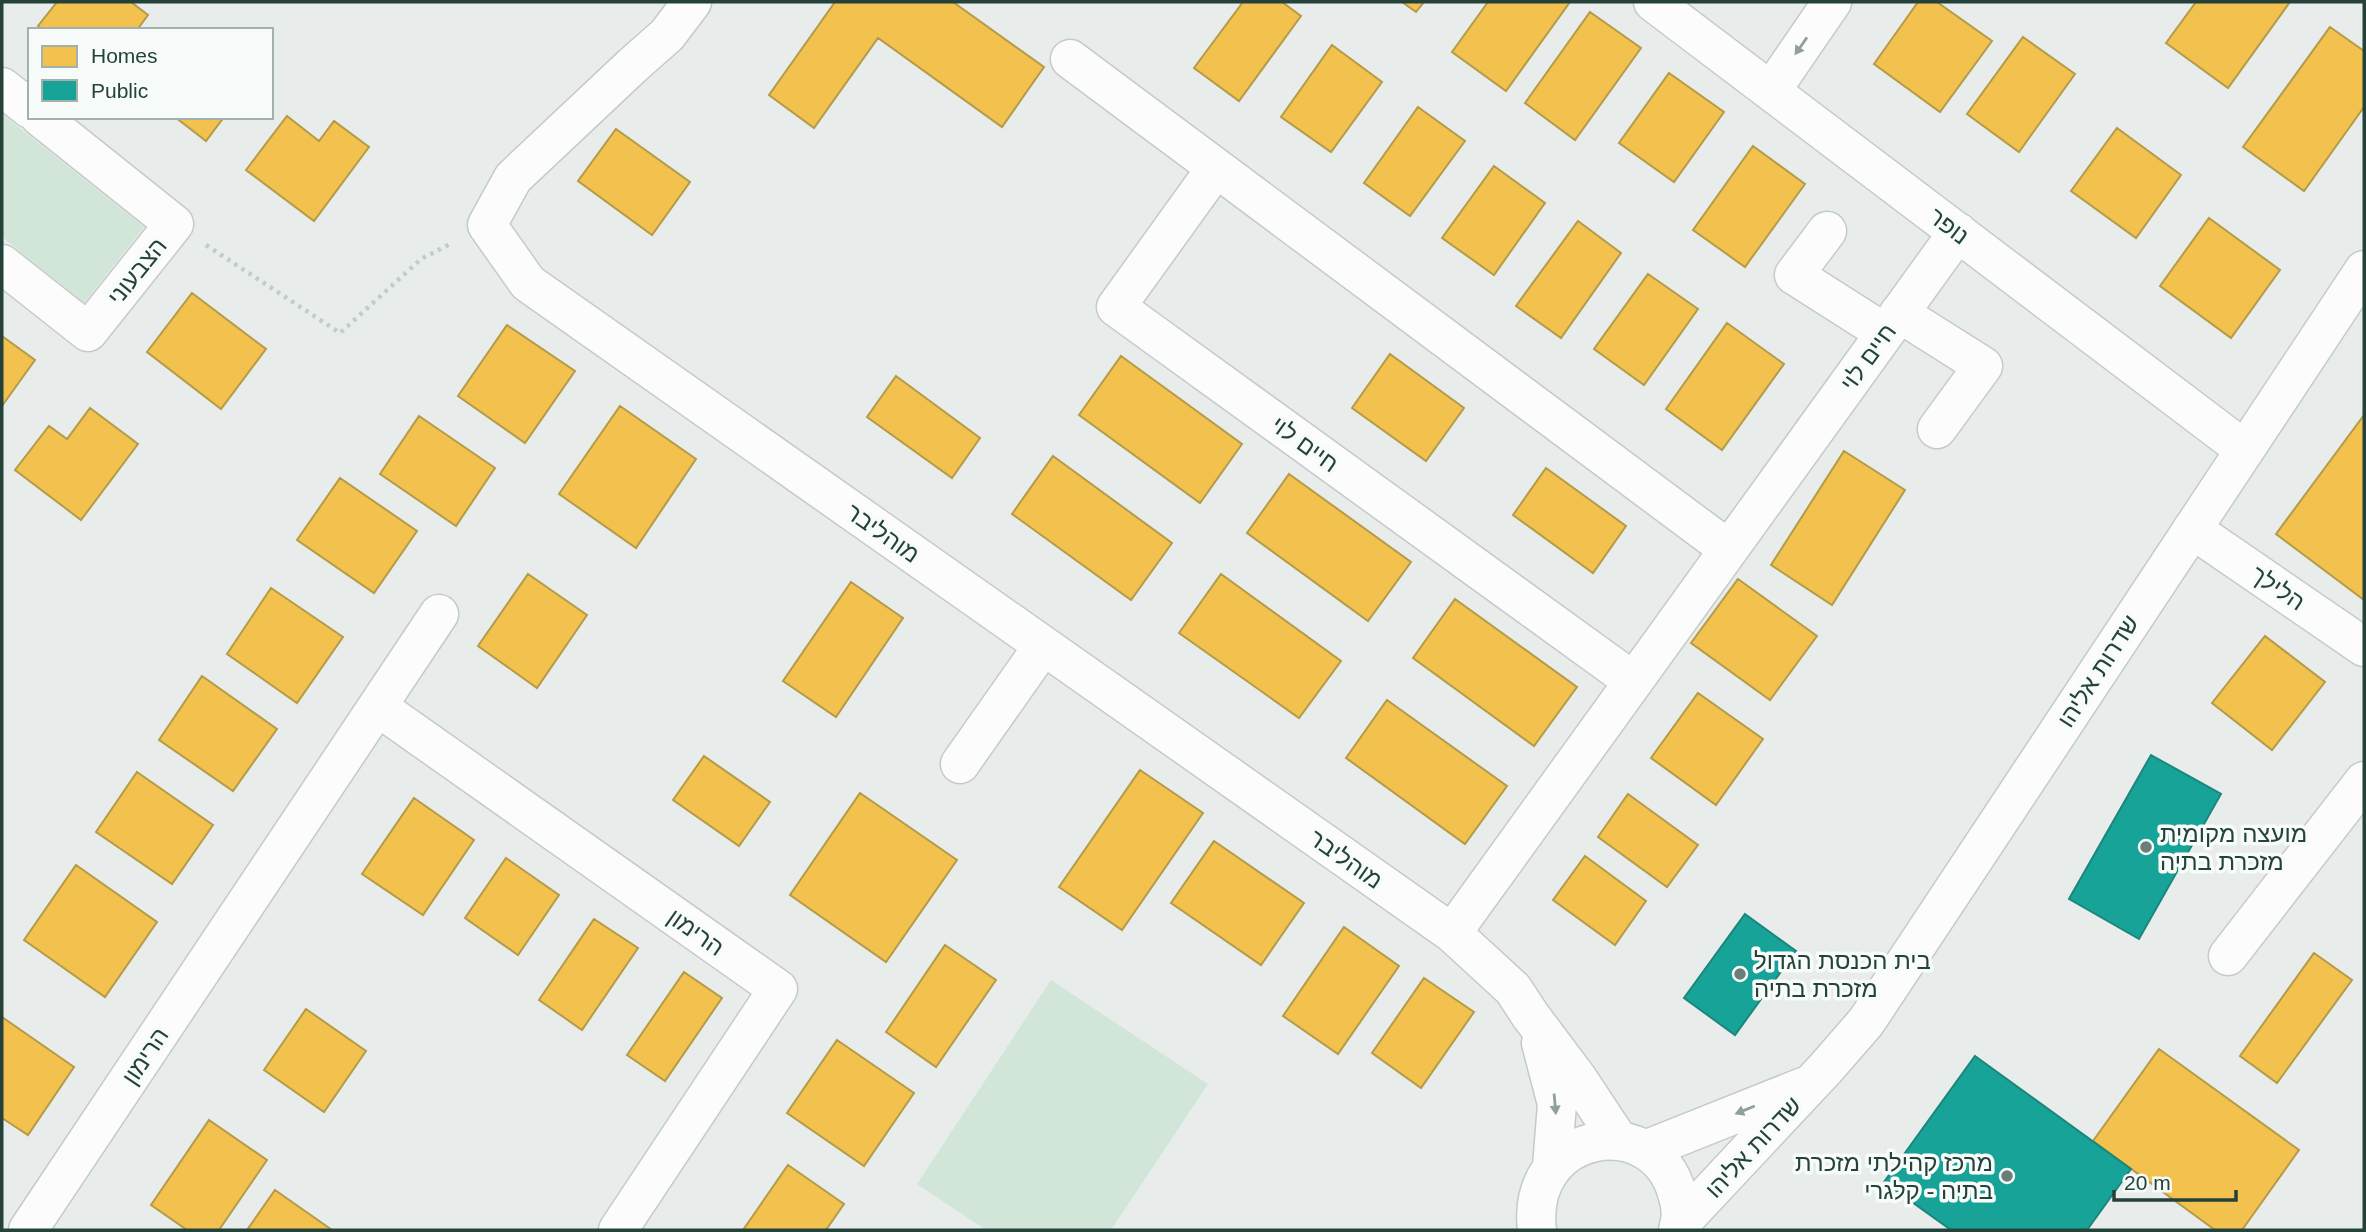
<svg xmlns="http://www.w3.org/2000/svg" width="2366" height="1232" viewBox="0 0 2366 1232" font-family="Arial,'Noto Sans Hebrew',sans-serif">
  <style>
    .green { fill: #d1e6d8 }
    .homes { fill: #f2c14e; stroke: #b49b48; stroke-width: 2 }
    .public { fill: #17a398; stroke: #1b867c; stroke-width: 2 }
    .lines { fill: none; stroke-linecap: round; stroke-linejoin: round }
    .minor-casing { stroke: #c5cac8; stroke-width: 41 }
    .path { stroke: #c3ccca; stroke-width: 4.5; stroke-dasharray: 3.5 5; stroke-linecap: butt }
    .minor { stroke: #fcfcfc; stroke-width: 38 }
    .oneway { fill: #909f9b }
    .poi-dot { fill: #697e78; stroke: #f7fbf9; stroke-width: 2.5 }
    .labels { text-anchor: middle; dominant-baseline: central; stroke-width: 7; stroke-linejoin: round; paint-order: stroke }
    .street-label { font-size: 24px; fill: #24423a; stroke: #f7fbf9 }
    .poi-label { font-size: 24px; fill: #24423a; stroke: #f7fbf9; text-anchor: start }
  </style>
  <rect width="100%" height="100%" fill="#e8edeb"/>
  <!-- green -->
  <path class="green" d="M 2,114 L 144,227 L 84,303 L 2,237 Z
    M 1051,980 L 1208,1084 L 1111,1230 L 986,1230 L 917,1184 Z"/>
  <!-- homes -->
  <path class="homes" d="M 57,2 L 131,2 L 148,15 L 137,30 L 42,30 L 38,26 Z
    M 835,2 L 953,2 L 1044,67 L 1002,127 L 878,38 L 814,128 L 769,95 Z
    M 1243,2 L 1282,2 L 1301,16 L 1239,101 L 1194,68 Z
    M 1402,2 L 1424,2 L 1416,12 Z
    M 1488,2 L 1570,2 L 1506,91 L 1452,52 Z
    M 1918,2 L 1937,2 L 1992,41 L 1940,112 L 1874,64 Z
    M 2196,2 L 2290,2 L 2228,88 L 2166,43 Z
    M 1590,12 L 1641,48 L 1575,140 L 1525,103 Z
    M 2330,27 L 2364,51 L 2364,107 L 2304,191 L 2243,147 Z
    M 2023,37 L 2075,74 L 2019,152 L 1967,114 Z
    M 1332,45 L 1382,82 L 1331,152 L 1281,117 Z
    M 1669,73 L 1724,112 L 1674,182 L 1619,143 Z
    M 1418,107 L 1465,141 L 1410,216 L 1364,183 Z
    M 287,116 L 319,141 L 334,121 L 369,147 L 314,221 L 246,170 Z
    M 175,117 L 224,117 L 206,141 Z
    M 2117,128 L 2181,175 L 2136,238 L 2071,191 Z
    M 616,129 L 690,182 L 652,235 L 578,181 Z
    M 1753,146 L 1805,184 L 1745,267 L 1693,230 Z
    M 1494,166 L 1545,203 L 1494,275 L 1442,238 Z
    M 2209,218 L 2280,270 L 2231,338 L 2160,286 Z
    M 1578,221 L 1621,253 L 1561,338 L 1516,306 Z
    M 1648,274 L 1698,309 L 1644,385 L 1594,349 Z
    M 192,293 L 266,349 L 221,409 L 147,352 Z
    M 1727,323 L 1784,364 L 1722,450 L 1666,409 Z
    M 507,325 L 575,371 L 525,443 L 458,396 Z
    M 2,336 L 35,360 L 2,406 Z
    M 1390,354 L 1464,408 L 1426,461 L 1352,408 Z
    M 1121,356 L 1242,444 L 1200,503 L 1079,415 Z
    M 896,376 L 980,438 L 952,478 L 867,417 Z
    M 620,406 L 696,459 L 636,548 L 559,494 Z
    M 90,408 L 138,444 L 81,520 L 15,470 L 49,426 L 67,439 Z
    M 2364,415 L 2364,600 L 2276,534 Z
    M 419,416 L 495,468 L 456,526 L 380,474 Z
    M 1844,451 L 1905,490 L 1832,605 L 1771,565 Z
    M 1053,456 L 1172,543 L 1131,600 L 1012,514 Z
    M 1546,468 L 1626,526 L 1593,573 L 1513,515 Z
    M 1289,474 L 1411,562 L 1368,621 L 1247,533 Z
    M 340,478 L 417,531 L 374,593 L 297,540 Z
    M 528,574 L 587,615 L 537,688 L 478,646 Z
    M 1221,574 L 1341,661 L 1299,718 L 1179,633 Z
    M 1738,579 L 1817,636 L 1770,700 L 1691,643 Z
    M 851,582 L 903,618 L 836,717 L 783,681 Z
    M 271,588 L 343,637 L 297,703 L 227,654 Z
    M 1455,599 L 1577,687 L 1534,746 L 1413,658 Z
    M 2265,636 L 2325,682 L 2272,750 L 2212,703 Z
    M 202,676 L 277,729 L 233,791 L 159,740 Z
    M 1698,693 L 1763,739 L 1716,805 L 1651,758 Z
    M 1387,700 L 1507,786 L 1465,844 L 1346,758 Z
    M 704,756 L 770,802 L 739,846 L 673,800 Z
    M 1140,770 L 1203,813 L 1122,930 L 1059,887 Z
    M 137,772 L 213,825 L 172,884 L 96,832 Z
    M 860,793 L 957,860 L 886,962 L 790,895 Z
    M 1628,794 L 1698,845 L 1667,887 L 1598,837 Z
    M 414,798 L 474,840 L 423,915 L 362,874 Z
    M 1214,841 L 1304,903 L 1261,965 L 1171,903 Z
    M 1585,856 L 1646,901 L 1615,945 L 1553,900 Z
    M 506,858 L 559,895 L 518,955 L 465,918 Z
    M 76,865 L 157,922 L 105,997 L 24,940 Z
    M 594,919 L 638,948 L 582,1030 L 539,1000 Z
    M 1344,927 L 1399,966 L 1338,1054 L 1283,1016 Z
    M 945,945 L 996,980 L 936,1067 L 886,1032 Z
    M 2314,953 L 2352,980 L 2277,1083 L 2240,1056 Z
    M 684,972 L 722,998 L 665,1081 L 627,1055 Z
    M 1424,978 L 1474,1012 L 1421,1088 L 1372,1053 Z
    M 306,1009 L 366,1051 L 324,1112 L 264,1070 Z
    M 2,1017 L 74,1067 L 28,1135 L 2,1118 Z
    M 837,1040 L 914,1093 L 864,1166 L 787,1113 Z
    M 2159,1049 L 2299,1150 L 2242,1230 L 2215,1230 L 2093,1141 Z
    M 209,1120 L 267,1160 L 219,1230 L 187,1230 L 151,1205 Z
    M 788,1165 L 844,1204 L 826,1230 L 743,1230 Z
    M 275,1190 L 332,1230 L 247,1230 Z"/>
  <!-- public -->
  <path class="public" d="M 2151,755 L 2221,794 L 2139,939 L 2069,899 Z
    M 1745,914 L 1796,951 L 1735,1035 L 1684,998 Z
    M 1975,1056 L 2131,1169 L 2087,1230 L 1951,1230 L 1884,1182 Z"/>
  <g class="lines">
    <!-- minor casing -->
    <g class="minor-casing">
      <path id="minor" d="M 692,2 L 667,35 L 633,65 L 513,178 L 487,225 L 528,283 L 1452,933 L 1513,989 L 1530,1015 L 1578,1079 L 1619,1141
        M 1653,2 L 2245,450
        M 1070,59 L 1728,549
        M 2,87 L 30,109
        M 1771,91 L 1832,2
        M 1216,168 L 1116,307 L 1633,681
        M 1827,231 L 1794,275 L 1885,333
        M 2,264 L 88,332 L 174,224 L 40,117
        M 1899,313 L 1983,366 L 1937,429
        M 2192,529 L 2364,647
        M 378,707 L 778,989 L 618,1230
        M 960,764 L 1043,646
        M 1452,933 L 1958,232
        M 2228,956 L 2364,781
        M 1541,1043 L 1557,1104 L 1552,1167
        M 1645,1150 L 1803,1087
        M 1679,1225 L 1826,1068 L 1866,1022 L 2364,270
        M 28,1230 L 439,614
        M 1537,1230 C 1525,1131 1653,1108 1677,1193 C 1681,1205 1682,1219 1678,1230"/>
    </g>
    <!-- path -->
    <path class="path" d="M 206,245 L 340,333 L 421,259 L 452,243"/>
    <!-- minor -->
    <use href="#minor" class="minor"/>
  </g>
  <!-- one-way arrows -->
  <defs><path id="oneway-solid" d="M-6-.8H1V-3.2L6.5 0L1 3.2V.8H-6Z" transform="scale(1.75)"/></defs>
  <g class="oneway">
    <use href="#oneway-solid" transform="translate(1801 46) rotate(125)"/>
    <use href="#oneway-solid" transform="translate(1555 1104) rotate(85)"/>
    <use href="#oneway-solid" transform="translate(1745 1110) rotate(158)"/>
  </g>
  <!-- markers -->
  <g class="poi-dot">
    <circle cx="2146" cy="847" r="7"/>
    <circle cx="1740" cy="974" r="7"/>
    <circle cx="2007" cy="1176" r="7"/>
  </g>
  <g class="labels">
    <!-- street labels -->
    <g class="street-label">
      <text transform="translate(1949 226) rotate(37)">נופר</text>
      <text transform="translate(137 271) rotate(-51)">הצבעוני</text>
      <text transform="translate(1868 357) rotate(-54)">חיים לוי</text>
      <text transform="translate(1305 444) rotate(36)">חיים לוי</text>
      <text transform="translate(883 533) rotate(35)">מוהליבר</text>
      <text transform="translate(2278 588) rotate(34)">הלילך</text>
      <text transform="translate(2098 671) rotate(-57)">שדרות אליהו</text>
      <text transform="translate(1346 859) rotate(35)">מוהליבר</text>
      <text transform="translate(696 932) rotate(35)">הרימון</text>
      <text transform="translate(145 1056) rotate(-56)">הרימון</text>
      <text transform="translate(1753 1147) rotate(-47)">שדרות אליהו</text>
    </g>
    <!-- poi labels -->
    <g class="poi-label">
      <text x="2160" y="833">מועצה מקומית<tspan x="2160" dy="28">מזכרת בתיה</tspan></text>
      <text x="1754" y="960">בית הכנסת הגדול<tspan x="1754" dy="28">מזכרת בתיה</tspan></text>
      <text x="1993" y="1162" text-anchor="end">מרכז קהילתי מזכרת<tspan x="1993" dy="28">בתיה - קלגרי</tspan></text>
    </g>
  </g>
  <!-- border -->
  <rect width="2366" height="1232" fill="none" stroke="#24423a" stroke-width="7"/>
  <!-- legend -->
  <rect x="28" y="28" width="245" height="91" fill="#f7fbf9" stroke="#a3b1ad" stroke-width="2"/>
  <rect x="42" y="46" width="35" height="21" fill="#f2c14e" stroke="#a3b1ad" stroke-width="2"/>
  <text x="91" y="63" font-size="21" fill="#24423a">Homes</text>
  <rect x="42" y="80" width="35" height="21" fill="#17a398" stroke="#a3b1ad" stroke-width="2"/>
  <text x="91" y="98" font-size="21" fill="#24423a">Public</text>
  <!-- scale -->
  <path d="M2114 1190v10h122v-10" fill="none" stroke="#24423a" stroke-width="3.5"/>
  <text x="2124" y="1190" font-size="21" fill="#24423a" stroke="#f7fbf9" stroke-width="5" paint-order="stroke">20 m</text>
</svg>
